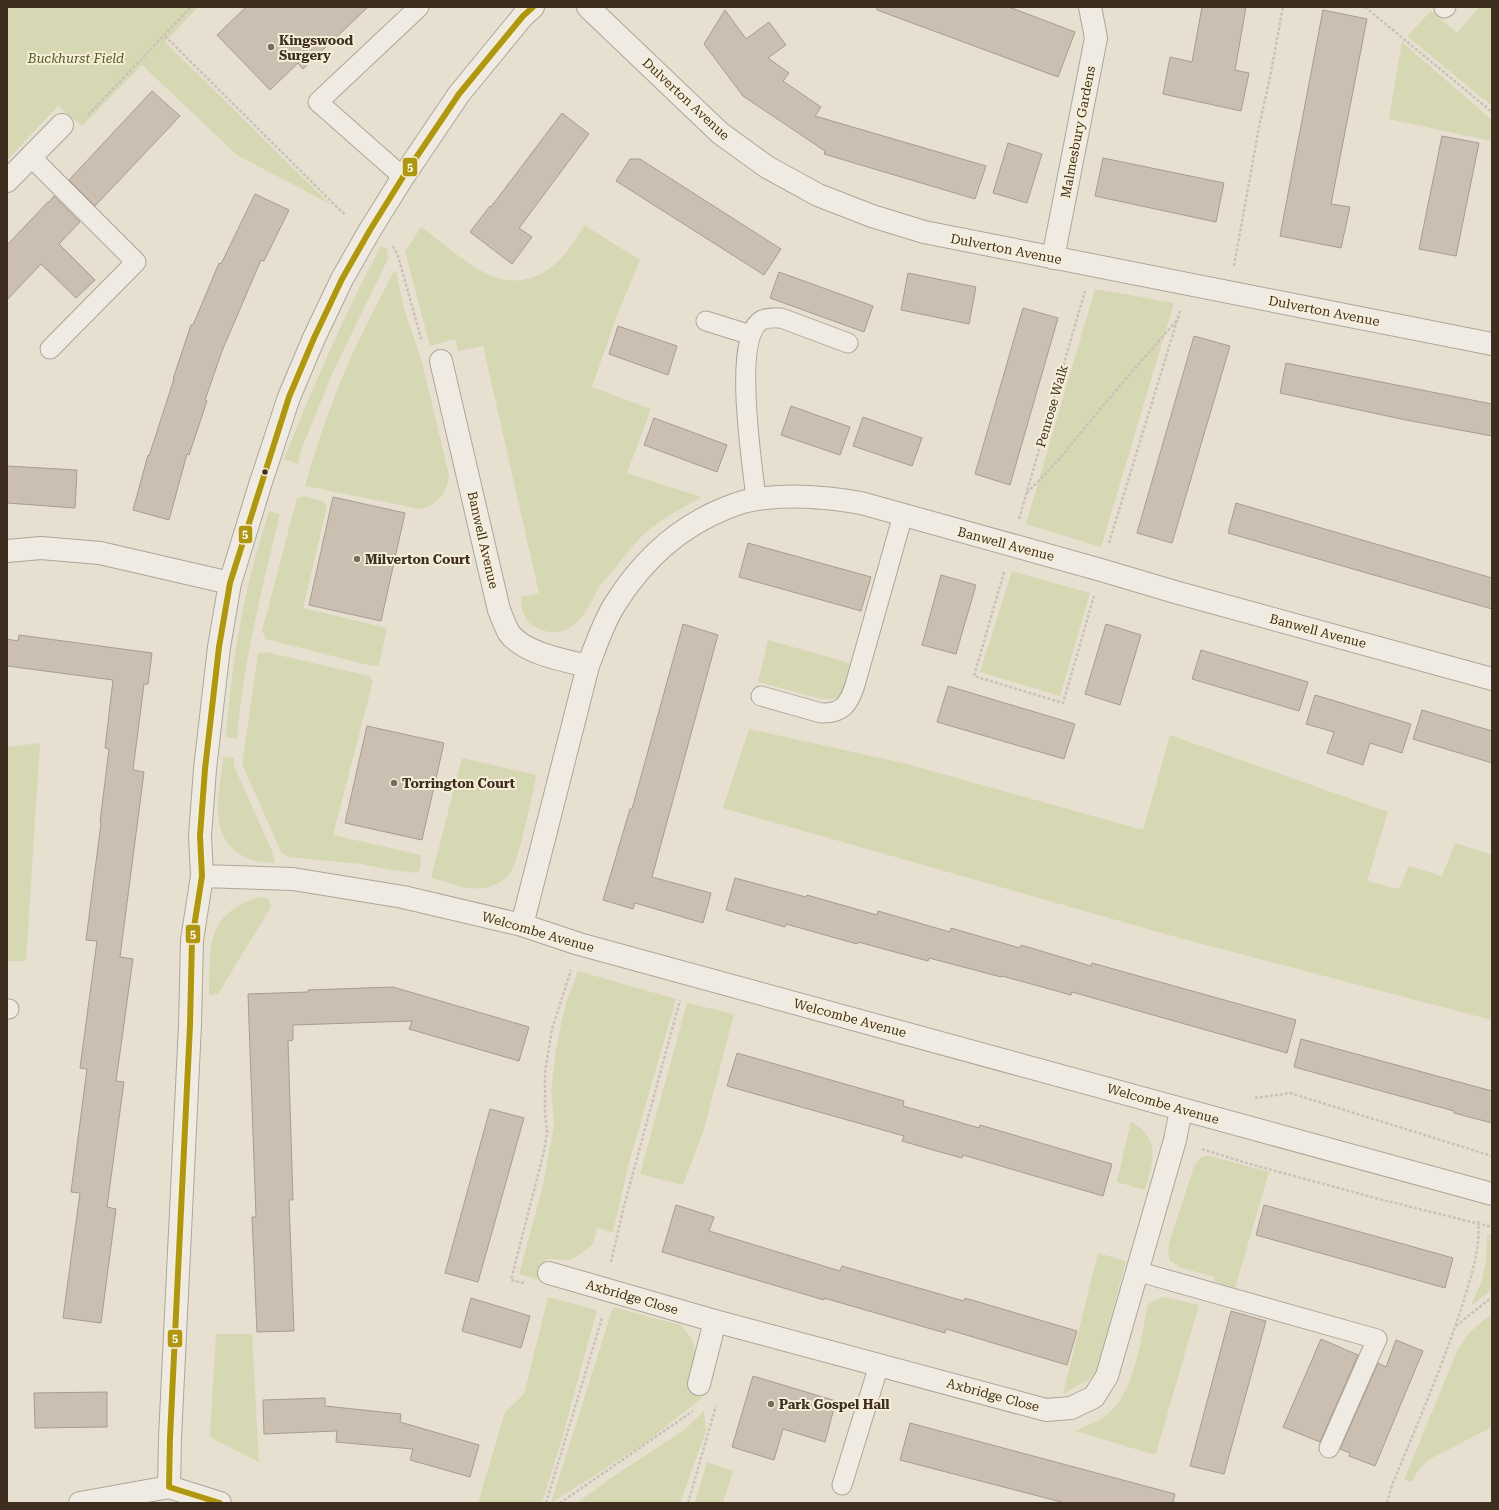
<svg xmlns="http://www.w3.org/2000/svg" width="1499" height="1510" viewBox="0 0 1499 1510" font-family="'Roboto Serif',serif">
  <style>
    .green { fill: #d6d7b3 }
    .building { fill: #cbbfb2; stroke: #a89c90 }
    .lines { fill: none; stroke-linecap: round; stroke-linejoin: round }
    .service-casing { stroke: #ada599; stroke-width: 21 }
    .minor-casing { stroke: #ada599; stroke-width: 24 }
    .tertiary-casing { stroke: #ada599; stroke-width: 24 }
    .path { stroke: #c8c2b9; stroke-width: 2.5; stroke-dasharray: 3 2; stroke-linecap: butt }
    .service { stroke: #efebe3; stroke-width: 19 }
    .minor { stroke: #efebe3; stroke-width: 22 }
    .tertiary { stroke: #efebe3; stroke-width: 22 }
    .bus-1-casing { stroke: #f7eed8; stroke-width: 9 }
    .bus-1 { stroke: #af9711; stroke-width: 6 }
    .poi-dot { fill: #786c5e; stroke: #f7eed8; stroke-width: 1.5 }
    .bus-dot { fill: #3d2e20; stroke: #f7eed8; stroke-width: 1.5 }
    .labels { text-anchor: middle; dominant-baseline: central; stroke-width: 4; stroke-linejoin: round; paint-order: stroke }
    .poi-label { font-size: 13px; font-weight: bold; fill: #3d2e20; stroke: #f7eed8; text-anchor: start }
    .park-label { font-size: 13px; font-style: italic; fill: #4d5a26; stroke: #f7eed8 }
    .street-label { font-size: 13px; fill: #3d2e20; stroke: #f7eed8 }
    .line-badge { stroke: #f7eed8; stroke-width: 1.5 }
    .badge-label { font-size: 11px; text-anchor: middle; font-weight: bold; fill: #fff }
  </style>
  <rect width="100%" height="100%" fill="#e7e0d1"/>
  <!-- green -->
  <path class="green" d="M 7,7 L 198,7 L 165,42 L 330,204 L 237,155 L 142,65 L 82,126 L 58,106 L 7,160 Z
    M 1479,7 L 1492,7 L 1492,106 L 1407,36 L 1431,11 L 1457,33 Z
    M 1402,42 L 1492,120 L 1492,141 L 1389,119 Z
    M 584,225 L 640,260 L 616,318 L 592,387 L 651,409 L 627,473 L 701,497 C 681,510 659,519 642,536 C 632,546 624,557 615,568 C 610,574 604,580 599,587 C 595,593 593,600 589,606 C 577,627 560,639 537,628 C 524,622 521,610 521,597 L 539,593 L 483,346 L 458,351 L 455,339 L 430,346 L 405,252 L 421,227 C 439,240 459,258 478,269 C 526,298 562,268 584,225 Z
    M 381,246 L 387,249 L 388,259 L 333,372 L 302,448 L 298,464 L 284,459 C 313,387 344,315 381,246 Z
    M 396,272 L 405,312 L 421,358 L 449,476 C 446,493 439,504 421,509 L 305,486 C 313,456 323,427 334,398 C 350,355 372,314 393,273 Z
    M 1095,289 L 1174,303 L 1101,547 L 1026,524 Z
    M 303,496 L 323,501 L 327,507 L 303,608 L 387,628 L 379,665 L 372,666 L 266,639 L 262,631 L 297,498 Z
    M 269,511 L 280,514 C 262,588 243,663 237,739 L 226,737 C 230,682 238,627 251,573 C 256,553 263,532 269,511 Z
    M 1012,571 L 1090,593 L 1060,696 L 980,672 Z
    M 768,640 L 853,664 L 848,684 L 839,698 L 832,699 L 822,699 L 758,682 Z
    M 266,652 L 369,676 L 373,681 L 333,835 L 421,855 L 420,869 L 417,873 L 392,870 L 361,864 L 288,857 L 281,852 L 242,764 L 258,654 Z
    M 749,729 L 903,763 L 1143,830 L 1170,735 L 1388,812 L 1367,881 L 1399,889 L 1409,866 L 1442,876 L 1455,843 L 1492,855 L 1492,1020 L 1183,939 L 723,808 Z
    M 40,743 L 26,961 L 7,961 L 7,747 Z
    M 223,757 L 234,758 L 234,766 L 272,851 L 275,863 C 243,863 219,847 218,812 C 217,794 222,775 223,757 Z
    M 462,758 L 536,775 C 532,799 526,823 520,847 C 517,855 515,865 510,873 C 505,881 494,886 485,888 C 467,891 448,882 431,878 Z
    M 259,897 L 268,898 L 271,907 L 218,994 L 209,995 C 211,947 204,915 259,897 Z
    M 578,971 L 676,999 L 630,1159 L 613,1232 L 597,1228 L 593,1244 L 580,1254 L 570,1260 L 547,1259 L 539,1280 L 519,1274 L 543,1186 L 554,1124 L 551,1091 L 556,1049 L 565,1006 Z
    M 687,1003 L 734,1014 L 704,1129 L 683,1185 L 640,1174 Z
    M 1131,1121 C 1162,1141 1153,1160 1145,1190 L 1117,1182 Z
    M 1204,1156 L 1210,1156 L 1269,1172 L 1235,1288 L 1214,1281 L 1215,1277 L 1182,1268 L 1170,1261 L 1168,1251 L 1169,1243 L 1194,1166 L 1199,1159 Z
    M 1487,1234 L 1492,1235 L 1492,1289 L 1471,1306 L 1482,1280 L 1486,1261 Z
    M 1098,1253 L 1126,1261 L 1097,1370 L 1090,1379 L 1063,1394 Z
    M 548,1297 L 597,1310 L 561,1442 L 542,1503 L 478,1503 L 505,1412 L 524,1394 Z
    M 1164,1297 L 1199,1305 L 1156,1453 L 1152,1454 L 1075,1431 C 1088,1425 1102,1421 1112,1410 C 1136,1386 1141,1337 1148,1304 Z
    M 613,1307 L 680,1325 C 701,1343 697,1366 693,1390 L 707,1394 L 645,1443 L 551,1503 Z
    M 1492,1313 L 1492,1427 L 1428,1460 L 1417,1472 L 1412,1482 L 1404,1480 L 1457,1351 L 1470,1332 Z
    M 216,1334 L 252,1334 L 259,1462 L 212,1438 L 210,1434 Z
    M 704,1411 L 706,1431 L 680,1503 L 577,1503 L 611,1478 L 684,1430 Z
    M 707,1462 L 733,1471 L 723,1503 L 695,1503 Z"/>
  <!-- building -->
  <path class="building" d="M 246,7 L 368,7 L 303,69 L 298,63 L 270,90 L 217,35 Z
    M 877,7 L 1009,7 L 1075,32 L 1058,77 L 877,10 Z
    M 1202,7 L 1246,7 L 1235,70 L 1249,73 L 1241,111 L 1163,94 L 1170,57 L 1192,62 Z
    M 725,10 L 746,39 L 769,22 L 786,45 L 768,58 L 789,73 L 783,81 L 821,107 L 815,116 L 986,166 L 975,199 L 824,154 L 825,151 L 743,96 L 704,44 Z
    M 1323,10 L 1367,19 L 1331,204 L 1350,207 L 1341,248 L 1280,236 Z
    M 152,91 L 180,116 L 95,206 L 69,180 Z
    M 562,113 L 589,134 L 519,228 L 532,237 L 512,264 L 470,232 L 490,206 L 491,207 Z
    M 1442,136 L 1479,143 L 1456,256 L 1419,249 Z
    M 1008,143 L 1042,154 L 1027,203 L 993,193 Z
    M 1103,158 L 1224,183 L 1216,222 L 1095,196 Z
    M 630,159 L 640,159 L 781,249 L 764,275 L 616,181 Z
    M 255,194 L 289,210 L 264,261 L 261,260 L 222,351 L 205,400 L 207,401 L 189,455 L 187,454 L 169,520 L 133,510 L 148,455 L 149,456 L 174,379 L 173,379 L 191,325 L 193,325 L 219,263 L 221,264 Z
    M 54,196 L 80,222 L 59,244 L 95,280 L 76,298 L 41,264 L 7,300 L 7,245 L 48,202 L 49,202 Z
    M 779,272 L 873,306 L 864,332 L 770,298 Z
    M 908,273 L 976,287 L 969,324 L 901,310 Z
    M 1023,308 L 1058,318 L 1010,485 L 975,474 Z
    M 618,326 L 677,346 L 668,375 L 609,354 Z
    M 1194,336 L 1230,346 L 1172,543 L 1137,533 Z
    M 1286,363 L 1492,404 L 1492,436 L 1406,420 L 1280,393 Z
    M 791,406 L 850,427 L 840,455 L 781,435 Z
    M 863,417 L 922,438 L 912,466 L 853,446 Z
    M 654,418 L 727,445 L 717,472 L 644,445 Z
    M 7,466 L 77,470 L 75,508 L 7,503 Z
    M 333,497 L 405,513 L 381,621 L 309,605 Z
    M 1236,503 L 1492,578 L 1492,609 L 1228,533 Z
    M 748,543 L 871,577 L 861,611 L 739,577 Z
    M 941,575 L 976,585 L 956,654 L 922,645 Z
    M 683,624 L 718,635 L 652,877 L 711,893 L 703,923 L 635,903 L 633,909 L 603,900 L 630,809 L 632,809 Z
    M 1106,624 L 1141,635 L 1120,705 L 1085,694 Z
    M 19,635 L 152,653 L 148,684 L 144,684 L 133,770 L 144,772 L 120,957 L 133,959 L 116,1081 L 124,1082 L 107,1207 L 116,1209 L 101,1323 L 63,1318 L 80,1193 L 71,1192 L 87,1069 L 80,1068 L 97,941 L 86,940 L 101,823 L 100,822 L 109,749 L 105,748 L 113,680 L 7,666 L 7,639 L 18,641 Z
    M 1201,650 L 1308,682 L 1299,711 L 1192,679 Z
    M 948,686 L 1075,724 L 1064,759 L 937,722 Z
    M 1315,695 L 1411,724 L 1402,753 L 1370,743 L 1363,765 L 1327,753 L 1334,732 L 1306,724 Z
    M 1422,710 L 1492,731 L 1492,763 L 1413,739 Z
    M 367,726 L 444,743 L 422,840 L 345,823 Z
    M 735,878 L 806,897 L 807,895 L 877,915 L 878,911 L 950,932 L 951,928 L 1020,948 L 1021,945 L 1091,966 L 1092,963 L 1296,1020 L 1287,1053 L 1072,992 L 1071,995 L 1002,976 L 1001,977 L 929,958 L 928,961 L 858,942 L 857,944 L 786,924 L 785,927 L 726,910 Z
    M 393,987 L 529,1027 L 519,1061 L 409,1029 L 412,1021 L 293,1025 L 293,1040 L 288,1041 L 293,1200 L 289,1200 L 294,1331 L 257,1332 L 252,1217 L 256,1217 L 248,994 L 308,992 L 308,990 Z
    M 1301,1039 L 1492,1091 L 1492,1123 L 1454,1113 L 1454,1111 L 1294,1067 Z
    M 737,1053 L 904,1101 L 903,1106 L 942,1117 L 979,1128 L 980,1125 L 1112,1164 L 1103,1196 L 963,1155 L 962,1158 L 933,1150 L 902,1141 L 904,1136 L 727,1086 Z
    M 490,1109 L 524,1118 L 478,1282 L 445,1273 Z
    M 676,1205 L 714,1217 L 709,1231 L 840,1271 L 842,1266 L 964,1301 L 965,1298 L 1077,1331 L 1067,1365 L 946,1329 L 945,1333 L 824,1298 L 824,1300 L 662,1252 Z
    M 1264,1205 L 1453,1258 L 1445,1288 L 1256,1235 Z
    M 471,1298 L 530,1316 L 521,1348 L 462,1331 Z
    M 1231,1311 L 1266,1321 L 1224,1474 L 1190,1466 Z
    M 1321,1339 L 1358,1355 L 1320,1442 L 1283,1427 Z
    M 1396,1340 L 1423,1351 L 1375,1466 L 1349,1456 L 1350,1453 L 1340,1449 L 1378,1363 L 1386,1367 Z
    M 753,1376 L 836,1401 L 825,1442 L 783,1429 L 774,1460 L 732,1447 Z
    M 107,1392 L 107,1427 L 35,1428 L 34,1393 Z
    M 325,1398 L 325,1406 L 401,1414 L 400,1422 L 479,1445 L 470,1477 L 410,1460 L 413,1449 L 336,1442 L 337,1431 L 264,1434 L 263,1400 Z
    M 910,1423 L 1175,1494 L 1173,1503 L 1065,1503 L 900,1460 Z"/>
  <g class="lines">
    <!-- service casing -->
    <g class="service-casing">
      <path id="service" d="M 1444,8 L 1446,7
        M 30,156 L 136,262 L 50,349
        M 403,177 L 318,102 L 419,7
        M 706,321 L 751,335
        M 756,499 C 753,467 731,337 762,320 C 768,317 775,318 781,318 L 848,343
        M 761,696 L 821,713 C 842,714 849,704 855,685 L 903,515
        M 7,1009 L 9,1009
        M 1136,1271 L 1377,1339 L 1329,1448
        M 842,1485 L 879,1365"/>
    </g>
    <!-- minor casing -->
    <g class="minor-casing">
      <path id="minor" d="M 588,7 L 720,133 L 767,167 L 818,195 L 872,216 L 924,232 L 1492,344
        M 7,181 L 62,125
        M 1053,258 L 1096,38 L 1090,7
        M 441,361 L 499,610 C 502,617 505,626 509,633 C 523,653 566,661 588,666
        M 7,551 L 41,548 L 100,553 L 230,583
        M 202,876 L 293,879 L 403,897 L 522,925 L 579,944 L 1492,1194
        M 522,925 L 588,666 C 596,645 603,623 615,604 C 642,561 678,527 726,508 C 736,504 747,500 758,499 C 792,494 827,497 861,503 L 1101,570 L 1175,592 L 1492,679
        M 549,1273 L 715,1321 L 1046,1410 L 1071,1408 L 1094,1397 L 1107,1376 L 1175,1140 L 1181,1110
        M 699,1384 L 715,1321
        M 169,1487 L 170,1438 L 190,1025 L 192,940 L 202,876 L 200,836 L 205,769 L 219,647 L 230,583 L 260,485 L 289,397 L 314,338 L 342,279 L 370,230 L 403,177 L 459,94 L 523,16 L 533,7"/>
    </g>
    <!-- tertiary casing -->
    <g class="tertiary-casing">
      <path id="tertiary" d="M 80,1503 L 169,1487 L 220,1503"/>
    </g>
    <!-- path -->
    <path class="path" d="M 1365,7 L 1492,112
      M 165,36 L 342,212 L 346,215
      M 88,115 L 191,7
      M 393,246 L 398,256 L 422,342
      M 1234,266 L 1259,127 L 1270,77 L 1283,7
      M 1027,493 L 1061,457 L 1106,402 L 1177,320
      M 1019,519 L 1085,291
      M 1109,543 L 1180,311
      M 1004,572 L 974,676 L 1063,703 L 1094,596
      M 1255,1098 L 1290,1093 L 1492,1156
      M 1202,1149 L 1253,1165 L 1383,1200 L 1492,1227
      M 611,1262 L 623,1210 L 680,1000
      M 524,1283 L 511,1280 L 544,1151 L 547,1132 L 545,1112 L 545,1072 L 552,1029 L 571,970
      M 1456,1326 L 1492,1297
      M 546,1503 L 602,1318
      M 560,1503 L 693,1411
      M 688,1503 L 716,1406
      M 1387,1503 L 1392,1485 C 1417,1425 1443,1365 1463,1303 C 1471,1276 1481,1248 1478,1220"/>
    <!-- service -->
    <use href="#service" class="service"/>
    <!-- minor -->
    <use href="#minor" class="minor"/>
    <!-- tertiary -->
    <use href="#tertiary" class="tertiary"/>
    <!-- bus-1 casing -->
    <g class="bus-1-casing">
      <path id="bus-1" d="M 220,1503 L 169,1487 L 170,1438 L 190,1025 L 192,940 L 202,876 L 200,836 L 205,769 L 219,647 L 230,583 L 289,397 L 314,338 L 342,279 L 370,230 L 403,177 L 459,94 L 523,16 L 533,7"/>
    </g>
    <!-- bus-1 -->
    <use href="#bus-1" class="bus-1"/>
  </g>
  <!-- markers -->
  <g class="poi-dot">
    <circle cx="271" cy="47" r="4"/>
    <circle cx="357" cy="559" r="4"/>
    <circle cx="394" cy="783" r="4"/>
    <circle cx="771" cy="1404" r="4"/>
  </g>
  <circle class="bus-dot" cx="265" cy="472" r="3.5"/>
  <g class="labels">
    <!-- poi labels -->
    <g class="poi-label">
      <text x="279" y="40">Kingswood<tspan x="279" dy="15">Surgery</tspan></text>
      <text x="365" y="559">Milverton Court</text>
      <text x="402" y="783">Torrington Court</text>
      <text x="779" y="1404">Park Gospel Hall</text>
    </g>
    <!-- park labels -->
    <g class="park-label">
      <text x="76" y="58">Buckhurst Field</text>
    </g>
    <!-- street labels -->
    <g class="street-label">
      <text transform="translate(686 99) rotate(43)">Dulverton Avenue</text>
      <text transform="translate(1078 132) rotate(-79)">Malmesbury Gardens</text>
      <text transform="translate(1006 249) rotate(11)">Dulverton Avenue</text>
      <text transform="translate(1324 311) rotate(11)">Dulverton Avenue</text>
      <text transform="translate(1052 406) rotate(-74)">Penrose Walk</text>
      <text transform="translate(483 540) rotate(77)">Banwell Avenue</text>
      <text transform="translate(1006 544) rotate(15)">Banwell Avenue</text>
      <text transform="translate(1318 631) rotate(15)">Banwell Avenue</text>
      <text transform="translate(538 932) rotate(16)">Welcombe Avenue</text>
      <text transform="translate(850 1018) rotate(15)">Welcombe Avenue</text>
      <text transform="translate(1163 1104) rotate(16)">Welcombe Avenue</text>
      <text transform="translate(632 1297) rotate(16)">Axbridge Close</text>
      <text transform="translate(993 1395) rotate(15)">Axbridge Close</text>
    </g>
  </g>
  <g class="line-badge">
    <rect x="402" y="157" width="16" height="20" rx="4" fill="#af9711"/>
    <rect x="238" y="525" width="15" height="19" rx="4" fill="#af9711"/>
    <rect x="185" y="924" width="16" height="20" rx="4" fill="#af9711"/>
    <rect x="167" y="1329" width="16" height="19" rx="4" fill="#af9711"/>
  </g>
  <g class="badge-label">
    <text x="410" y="171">5</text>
    <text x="245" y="538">5</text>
    <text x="193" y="938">5</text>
    <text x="175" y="1342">5</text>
  </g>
  <!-- border -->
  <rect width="1499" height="1510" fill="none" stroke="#3d2e20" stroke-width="16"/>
</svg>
